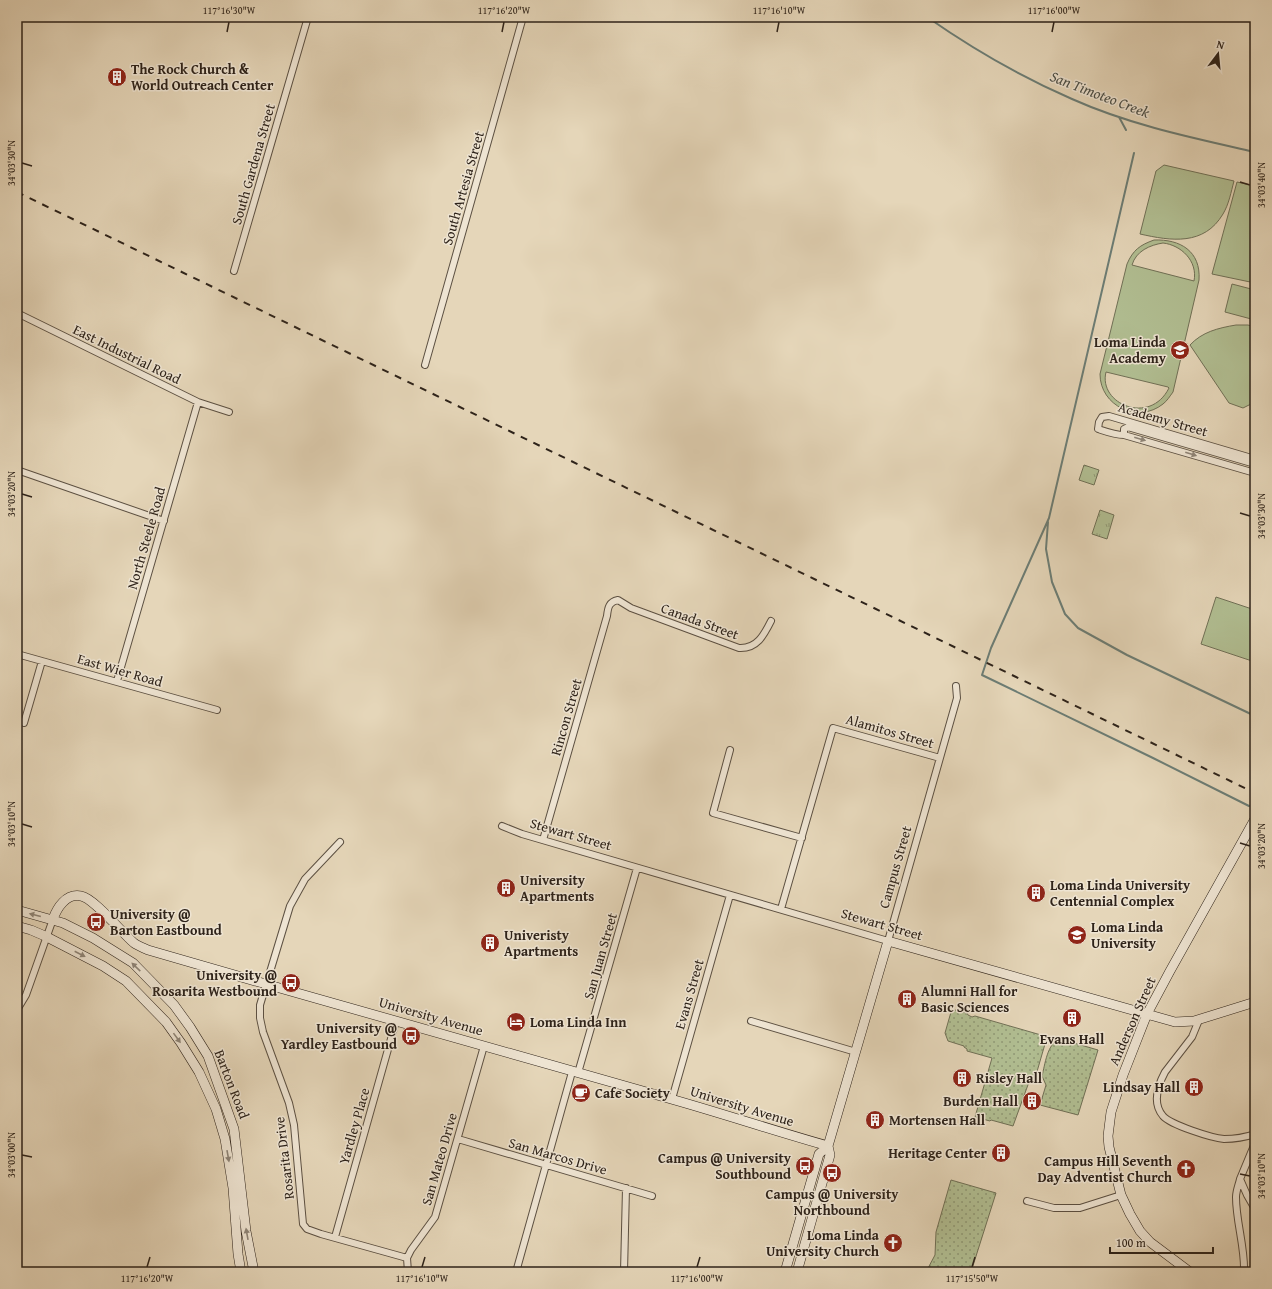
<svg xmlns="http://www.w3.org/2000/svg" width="1272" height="1289" viewBox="0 0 1272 1289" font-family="'Gentium Book Plus',serif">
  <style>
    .grass { fill: url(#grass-dots); stroke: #707056 }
    .park { fill: url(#park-tufts); stroke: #707056 }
    .garden { fill: #b1be92; stroke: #707056; fill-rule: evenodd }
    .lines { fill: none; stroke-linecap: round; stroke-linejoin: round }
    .stream { stroke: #6c7d75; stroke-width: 2 }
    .street-casing { stroke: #5c5042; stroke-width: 8 }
    .secondary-casing { stroke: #2e231a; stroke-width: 10 }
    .street { stroke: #eee4d2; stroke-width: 6 }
    .secondary { stroke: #eee4d2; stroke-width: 9 }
    .rail { stroke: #2e231a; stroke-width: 2; stroke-dasharray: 7 7; stroke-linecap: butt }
    .oneway { fill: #8e8476 }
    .ticks { fill: none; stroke: #2e231a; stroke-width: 1.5 }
    .labels { text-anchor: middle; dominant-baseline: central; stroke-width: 3; stroke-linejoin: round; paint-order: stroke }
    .poi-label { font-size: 14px; font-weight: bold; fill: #2e231a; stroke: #eee4d2; text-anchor: start }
    .street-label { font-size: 14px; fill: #2e231a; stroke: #eee4d2 }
    .water-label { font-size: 15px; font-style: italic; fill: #4d5048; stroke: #eee4d2 }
    .neatline { fill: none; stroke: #2e231a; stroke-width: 1.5 }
    .ticks-label { font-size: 10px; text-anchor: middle; fill: #2e231a }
  </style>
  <defs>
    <pattern id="grass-dots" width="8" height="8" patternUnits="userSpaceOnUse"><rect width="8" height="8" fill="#b1be92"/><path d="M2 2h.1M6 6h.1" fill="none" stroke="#909a76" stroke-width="1.8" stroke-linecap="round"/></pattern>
    <pattern id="park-tufts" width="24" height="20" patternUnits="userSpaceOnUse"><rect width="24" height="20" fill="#b1be92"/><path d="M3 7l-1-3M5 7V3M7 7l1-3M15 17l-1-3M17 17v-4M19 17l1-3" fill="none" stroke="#909a76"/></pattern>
  </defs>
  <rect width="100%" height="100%" fill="#e5d6b9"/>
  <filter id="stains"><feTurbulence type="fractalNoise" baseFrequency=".005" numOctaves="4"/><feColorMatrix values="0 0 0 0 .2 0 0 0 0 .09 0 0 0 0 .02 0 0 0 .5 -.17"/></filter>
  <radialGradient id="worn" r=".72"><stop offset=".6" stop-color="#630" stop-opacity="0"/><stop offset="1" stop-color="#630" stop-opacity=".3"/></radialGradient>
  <!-- grass -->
  <path class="grass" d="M 955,1010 L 967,1013 L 968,1015 L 972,1017 L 975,1016 L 1041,1035 L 1044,1039 L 1045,1044 L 1036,1075 L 1029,1082 L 1013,1126 L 991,1120 L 990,1121 L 975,1117 L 992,1058 L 967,1051 L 967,1049 L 964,1047 L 964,1046 L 948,1041 L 945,1033 L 951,1012 Z
    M 1060,1039 L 1098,1050 L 1078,1115 L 1040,1105 L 1046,1085 L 1042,1076 C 1045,1065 1047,1043 1060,1039 Z
    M 951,1180 L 996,1193 L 971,1272 L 926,1272 L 935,1255 L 936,1232 Z"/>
  <!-- park -->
  <path class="park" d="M 1084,465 L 1099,470 L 1094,485 L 1079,480 Z
    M 1100,510 L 1114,515 L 1107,539 L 1092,534 Z"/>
  <!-- garden -->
  <path class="garden" d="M 1164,165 L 1234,181 C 1231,192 1229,204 1223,214 C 1204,246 1171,241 1140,234 L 1156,171 Z
    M 1237,182 L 1255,186 L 1255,283 L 1212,274 Z
    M 1154,240 C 1180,239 1201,251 1199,280 L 1173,392 C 1170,396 1167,401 1163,404 C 1138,424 1100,406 1100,374 L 1127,264 C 1133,250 1140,245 1154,240 ZM 1163,243 C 1181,245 1198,261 1194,281 L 1132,265 C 1136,251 1150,245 1163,243 ZM 1106,372 L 1168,387 L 1169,388 C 1150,426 1098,404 1106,372 Z
    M 1232,284 L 1255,290 L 1255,320 L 1225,312 Z
    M 1236,325 L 1248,325 L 1255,327 L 1255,402 L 1243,408 L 1229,403 L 1190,345 C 1202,332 1218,328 1236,325 Z
    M 1216,597 L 1255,610 L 1255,662 L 1201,644 Z"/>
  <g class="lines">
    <!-- stream -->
    <path class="stream" d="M 927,17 C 973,49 1021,77 1072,99 C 1130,125 1193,138 1255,152
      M 1119,117 L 1126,130
      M 1134,153 L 1049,518 L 991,648 L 982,675 L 1153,758 L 1249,806
      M 1048,522 L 1046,549 L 1052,582 L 1065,614 L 1078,628 L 1127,655 L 1255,716"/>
    <!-- street casing -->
    <g class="street-casing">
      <path id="street" d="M 234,271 L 308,17
        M 17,313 L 198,402 L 229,412
        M 425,365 L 523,17
        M 1124,435 L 1124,429 L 1128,427 L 1255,464
        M 1255,459 L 1109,416 L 1102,417 L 1099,422 L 1098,429 C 1107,432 1115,435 1124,435 L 1255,473
        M 17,470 L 164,521
        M 17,654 L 217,710
        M 117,681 L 198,402
        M 24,723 L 42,661
        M 730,750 L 713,813 L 802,838
        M 502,826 L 522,834 L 888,941 L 957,698 L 956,686
        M 543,840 L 607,616 C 608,607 609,602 618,600 L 631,608 L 739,648 C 757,649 764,635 771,621
        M 340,842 L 305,879 L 290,906 L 260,1005 L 260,1018 L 263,1032 L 289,1103 L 294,1125 L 303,1224 L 307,1229 L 321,1234 L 407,1258
        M 781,909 L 833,728 L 940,758
        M 17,1010 L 26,995 L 53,919
        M 1199,1020 L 1192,1037 L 1165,1072 C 1158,1085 1152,1103 1163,1116 C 1171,1125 1212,1138 1224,1139 C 1234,1139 1246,1137 1255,1134
        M 751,1021 L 856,1052
        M 578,1073 L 637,868
        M 672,1099 L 730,895
        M 458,1139 L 652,1196
        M 1255,1143 L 1240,1179 L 1247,1195 L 1255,1209
        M 1240,1179 C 1239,1184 1236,1191 1236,1197 C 1236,1222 1245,1247 1244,1272
        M 1027,1201 L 1054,1208 L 1080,1208 L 1121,1195
        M 335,1237 L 396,1021
        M 408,1272 L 407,1258 L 411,1250 L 435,1217 L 484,1046
        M 516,1272 L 572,1072
        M 624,1272 L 626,1188"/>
    </g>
    <!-- secondary casing -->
    <g class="secondary-casing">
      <path id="secondary" d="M 17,910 L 63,923 L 93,938 L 133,963 L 174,1005 L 190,1027 L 208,1056 L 234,1129 L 246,1231 L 254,1272
        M 53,919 C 57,908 66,893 81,896 C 94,898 123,934 134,943 C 138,946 144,948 148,950 C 322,1001 497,1049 671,1099 C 724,1114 775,1131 828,1146
        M 17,926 L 31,930 L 45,936 L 103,966 L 126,981 L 166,1022 L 181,1043 L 199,1072 L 216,1109 L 225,1139 L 233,1188 L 238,1254 L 241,1272
        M 785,1272 L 819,1154 L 828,1146
        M 797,1272 L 830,1155 L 828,1146 L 888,941 L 1175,1022 L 1194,1021 L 1255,1002
        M 1190,1272 L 1150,1242 L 1140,1231 L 1130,1214 L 1121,1195 L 1109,1147 L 1108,1136 L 1111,1112 L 1123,1075 L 1147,1014 L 1170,971 L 1255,819"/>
    </g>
    <!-- street -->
    <use href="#street" class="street"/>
    <!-- secondary -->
    <use href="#secondary" class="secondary"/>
    <!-- rail -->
    <path class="rail" d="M 17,192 L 1255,793"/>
  </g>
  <!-- one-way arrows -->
  <defs><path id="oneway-solid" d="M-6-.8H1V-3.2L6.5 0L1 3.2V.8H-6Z"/></defs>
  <g class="oneway">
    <use href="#oneway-solid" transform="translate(1140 439) rotate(16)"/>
    <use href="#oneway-solid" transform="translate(1191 454) rotate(17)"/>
    <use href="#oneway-solid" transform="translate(35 915) rotate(-166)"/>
    <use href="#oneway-solid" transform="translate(80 954) rotate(27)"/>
    <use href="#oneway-solid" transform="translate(136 967) rotate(-136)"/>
    <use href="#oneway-solid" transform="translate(177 1038) rotate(54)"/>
    <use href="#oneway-solid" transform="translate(228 1156) rotate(80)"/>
    <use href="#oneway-solid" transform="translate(247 1234) rotate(-100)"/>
  </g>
  <!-- ticks -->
  <path class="ticks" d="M 227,32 L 229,22M 502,32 L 504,22M 777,32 L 779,22M 1052,32 L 1054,22M 22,163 L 32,166M 1240,182 L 1250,185M 22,494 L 32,497M 1240,513 L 1250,516M 22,824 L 32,827M 1240,843 L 1250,846M 22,1155 L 32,1157M 1240,1174 L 1250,1176M 147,1267 L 150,1257M 422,1267 L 425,1257M 697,1267 L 700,1257M 972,1267 L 975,1257"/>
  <!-- icons -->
  <defs>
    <g id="building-disc" transform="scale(1)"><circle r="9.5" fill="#8f2418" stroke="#eee4d2"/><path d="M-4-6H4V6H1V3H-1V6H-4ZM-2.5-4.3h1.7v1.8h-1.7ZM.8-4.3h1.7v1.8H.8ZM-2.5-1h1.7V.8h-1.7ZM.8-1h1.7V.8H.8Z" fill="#fff"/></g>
    <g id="school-disc" transform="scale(1)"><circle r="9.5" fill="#8f2418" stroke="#eee4d2"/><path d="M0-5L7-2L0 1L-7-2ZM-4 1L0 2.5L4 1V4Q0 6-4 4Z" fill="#fff"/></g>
    <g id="bus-disc" transform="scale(1)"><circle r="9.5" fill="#8f2418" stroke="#eee4d2"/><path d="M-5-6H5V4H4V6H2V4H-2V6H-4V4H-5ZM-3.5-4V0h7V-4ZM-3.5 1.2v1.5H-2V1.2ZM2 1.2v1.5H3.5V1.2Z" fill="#fff"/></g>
    <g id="university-disc" transform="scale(1)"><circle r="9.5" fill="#8f2418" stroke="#eee4d2"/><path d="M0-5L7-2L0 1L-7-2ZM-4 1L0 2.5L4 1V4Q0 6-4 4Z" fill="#fff"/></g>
    <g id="hotel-disc" transform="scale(1)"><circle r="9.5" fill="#8f2418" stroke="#eee4d2"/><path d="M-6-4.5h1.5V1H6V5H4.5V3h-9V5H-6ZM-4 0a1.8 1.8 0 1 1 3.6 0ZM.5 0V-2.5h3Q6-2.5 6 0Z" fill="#fff"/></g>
    <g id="cafe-disc" transform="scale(1)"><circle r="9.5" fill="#8f2418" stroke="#eee4d2"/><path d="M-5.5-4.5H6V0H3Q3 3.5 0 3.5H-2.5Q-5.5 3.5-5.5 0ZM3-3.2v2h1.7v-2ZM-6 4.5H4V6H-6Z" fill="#fff"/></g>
    <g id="church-disc" transform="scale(1)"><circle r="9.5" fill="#8f2418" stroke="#eee4d2"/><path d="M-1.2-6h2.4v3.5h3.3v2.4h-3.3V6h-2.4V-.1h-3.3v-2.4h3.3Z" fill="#fff"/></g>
  </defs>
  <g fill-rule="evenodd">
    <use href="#building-disc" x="117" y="77"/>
    <use href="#school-disc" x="1180" y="350"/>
    <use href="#building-disc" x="506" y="888"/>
    <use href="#building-disc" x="1036" y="893"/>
    <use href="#bus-disc" x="96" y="922"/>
    <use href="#university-disc" x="1077" y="935"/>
    <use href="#building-disc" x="490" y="943"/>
    <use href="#bus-disc" x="291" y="983"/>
    <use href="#building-disc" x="907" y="999"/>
    <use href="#building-disc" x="1072" y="1018"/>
    <use href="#hotel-disc" x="516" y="1022"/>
    <use href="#bus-disc" x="411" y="1036"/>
    <use href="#building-disc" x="962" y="1078"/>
    <use href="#building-disc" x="1194" y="1087"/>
    <use href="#cafe-disc" x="581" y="1093"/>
    <use href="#building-disc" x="1032" y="1101"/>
    <use href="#building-disc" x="875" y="1120"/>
    <use href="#building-disc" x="1001" y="1153"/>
    <use href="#bus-disc" x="805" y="1166"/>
    <use href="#church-disc" x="1186" y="1169"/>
    <use href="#bus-disc" x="832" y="1173"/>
    <use href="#church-disc" x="893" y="1243"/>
  </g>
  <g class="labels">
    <!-- poi labels -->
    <g class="poi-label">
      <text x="131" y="69">The Rock Church &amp;<tspan x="131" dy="16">World Outreach Center</tspan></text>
      <text x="1166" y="342" text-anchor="end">Loma Linda<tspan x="1166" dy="16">Academy</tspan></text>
      <text x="520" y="880">University<tspan x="520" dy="16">Apartments</tspan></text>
      <text x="1050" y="885">Loma Linda University<tspan x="1050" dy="16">Centennial Complex</tspan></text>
      <text x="110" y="914">University @<tspan x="110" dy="16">Barton Eastbound</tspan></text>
      <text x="1091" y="927">Loma Linda<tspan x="1091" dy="16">University</tspan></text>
      <text x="504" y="935">Univeristy<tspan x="504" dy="16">Apartments</tspan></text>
      <text x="277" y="975" text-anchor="end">University @<tspan x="277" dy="16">Rosarita Westbound</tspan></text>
      <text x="921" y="991">Alumni Hall for<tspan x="921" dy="16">Basic Sciences</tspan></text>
      <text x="530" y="1022">Loma Linda Inn</text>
      <text x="397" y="1028" text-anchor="end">University @<tspan x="397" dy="16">Yardley Eastbound</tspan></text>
      <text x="1072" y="1039" text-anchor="middle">Evans Hall</text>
      <text x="976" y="1078">Risley Hall</text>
      <text x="1180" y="1087" text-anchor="end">Lindsay Hall</text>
      <text x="595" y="1093">Cafe Society</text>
      <text x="1018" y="1101" text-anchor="end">Burden Hall</text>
      <text x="889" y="1120">Mortensen Hall</text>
      <text x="987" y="1153" text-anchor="end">Heritage Center</text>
      <text x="791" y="1158" text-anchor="end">Campus @ University<tspan x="791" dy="16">Southbound</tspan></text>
      <text x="1172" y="1161" text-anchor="end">Campus Hill Seventh<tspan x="1172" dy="16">Day Adventist Church</tspan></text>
      <text x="832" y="1194" text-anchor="middle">Campus @ University<tspan x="832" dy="16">Northbound</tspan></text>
      <text x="879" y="1235" text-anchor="end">Loma Linda<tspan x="879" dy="16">University Church</tspan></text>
    </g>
    <!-- street labels -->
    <g class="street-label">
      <text transform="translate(253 164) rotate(-74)">South Gardena Street</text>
      <text transform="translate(463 188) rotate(-74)">South Artesia Street</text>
      <text transform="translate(127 354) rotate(26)">East Industrial Road</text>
      <text transform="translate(1163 419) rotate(16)">Academy Street</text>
      <text transform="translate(146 538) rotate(-74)">North Steele Road</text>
      <text transform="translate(700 621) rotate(20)">Canada Street</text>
      <text transform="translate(120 670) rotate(16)">East Wier Road</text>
      <text transform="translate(566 717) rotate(-74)">Rincon Street</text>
      <text transform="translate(890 731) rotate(16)">Alamitos Street</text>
      <text transform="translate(571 834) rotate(16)">Stewart Street</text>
      <text transform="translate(895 867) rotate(-74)">Campus Street</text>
      <text transform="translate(882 924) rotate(16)">Stewart Street</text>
      <text transform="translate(600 956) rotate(-74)">San Juan Street</text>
      <text transform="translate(689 994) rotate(-74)">Evans Street</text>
      <text transform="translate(431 1016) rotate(16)">University Avenue</text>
      <text transform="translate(1132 1021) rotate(-66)">Anderson Street</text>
      <text transform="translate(232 1084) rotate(69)">Barton Road</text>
      <text transform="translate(742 1106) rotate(17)">University Avenue</text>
      <text transform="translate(354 1126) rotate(-74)">Yardley Place</text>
      <text transform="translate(558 1156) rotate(16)">San Marcos Drive</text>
      <text transform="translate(284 1158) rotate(-97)">Rosarita Drive</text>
      <text transform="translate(439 1159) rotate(-74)">San Mateo Drive</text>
    </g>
    <!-- water labels -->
    <g class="water-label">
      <text transform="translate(1100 94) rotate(21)">San Timoteo Creek</text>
    </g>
  </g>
  <!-- margin -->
  <rect width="1272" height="1289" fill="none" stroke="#e5d6b9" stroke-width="44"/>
  <!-- north arrow -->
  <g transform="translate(1218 54) rotate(16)" stroke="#eee4d2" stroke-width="3" paint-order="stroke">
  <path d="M0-3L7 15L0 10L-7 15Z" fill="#2e231a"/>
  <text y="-6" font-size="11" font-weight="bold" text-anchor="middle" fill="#2e231a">N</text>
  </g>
  <!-- scale -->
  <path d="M1110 1247v6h103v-6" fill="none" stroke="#2e231a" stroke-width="2"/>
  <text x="1116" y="1247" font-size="12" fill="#2e231a" stroke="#eee4d2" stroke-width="3" paint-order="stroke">100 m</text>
  <rect x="22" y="22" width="1228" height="1245" class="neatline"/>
  <g class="ticks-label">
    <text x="229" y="14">117°16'30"W</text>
    <text x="504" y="14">117°16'20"W</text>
    <text x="779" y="14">117°16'10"W</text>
    <text x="1054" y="14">117°16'00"W</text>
    <text transform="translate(11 163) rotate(-90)" y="4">34°03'30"N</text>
    <text transform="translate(1261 185) rotate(-90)" y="4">34°03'40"N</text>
    <text transform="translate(11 494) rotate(-90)" y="4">34°03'20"N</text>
    <text transform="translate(1261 516) rotate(-90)" y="4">34°03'30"N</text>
    <text transform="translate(11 824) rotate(-90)" y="4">34°03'10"N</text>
    <text transform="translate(1261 846) rotate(-90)" y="4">34°03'20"N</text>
    <text transform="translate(11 1155) rotate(-90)" y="4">34°03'00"N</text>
    <text transform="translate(1261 1176) rotate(-90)" y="4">34°03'10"N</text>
    <text x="147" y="1282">117°16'20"W</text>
    <text x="422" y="1282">117°16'10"W</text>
    <text x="697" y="1282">117°16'00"W</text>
    <text x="972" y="1282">117°15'50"W</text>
  </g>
  <rect width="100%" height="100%" filter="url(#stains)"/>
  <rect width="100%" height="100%" fill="url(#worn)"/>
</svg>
